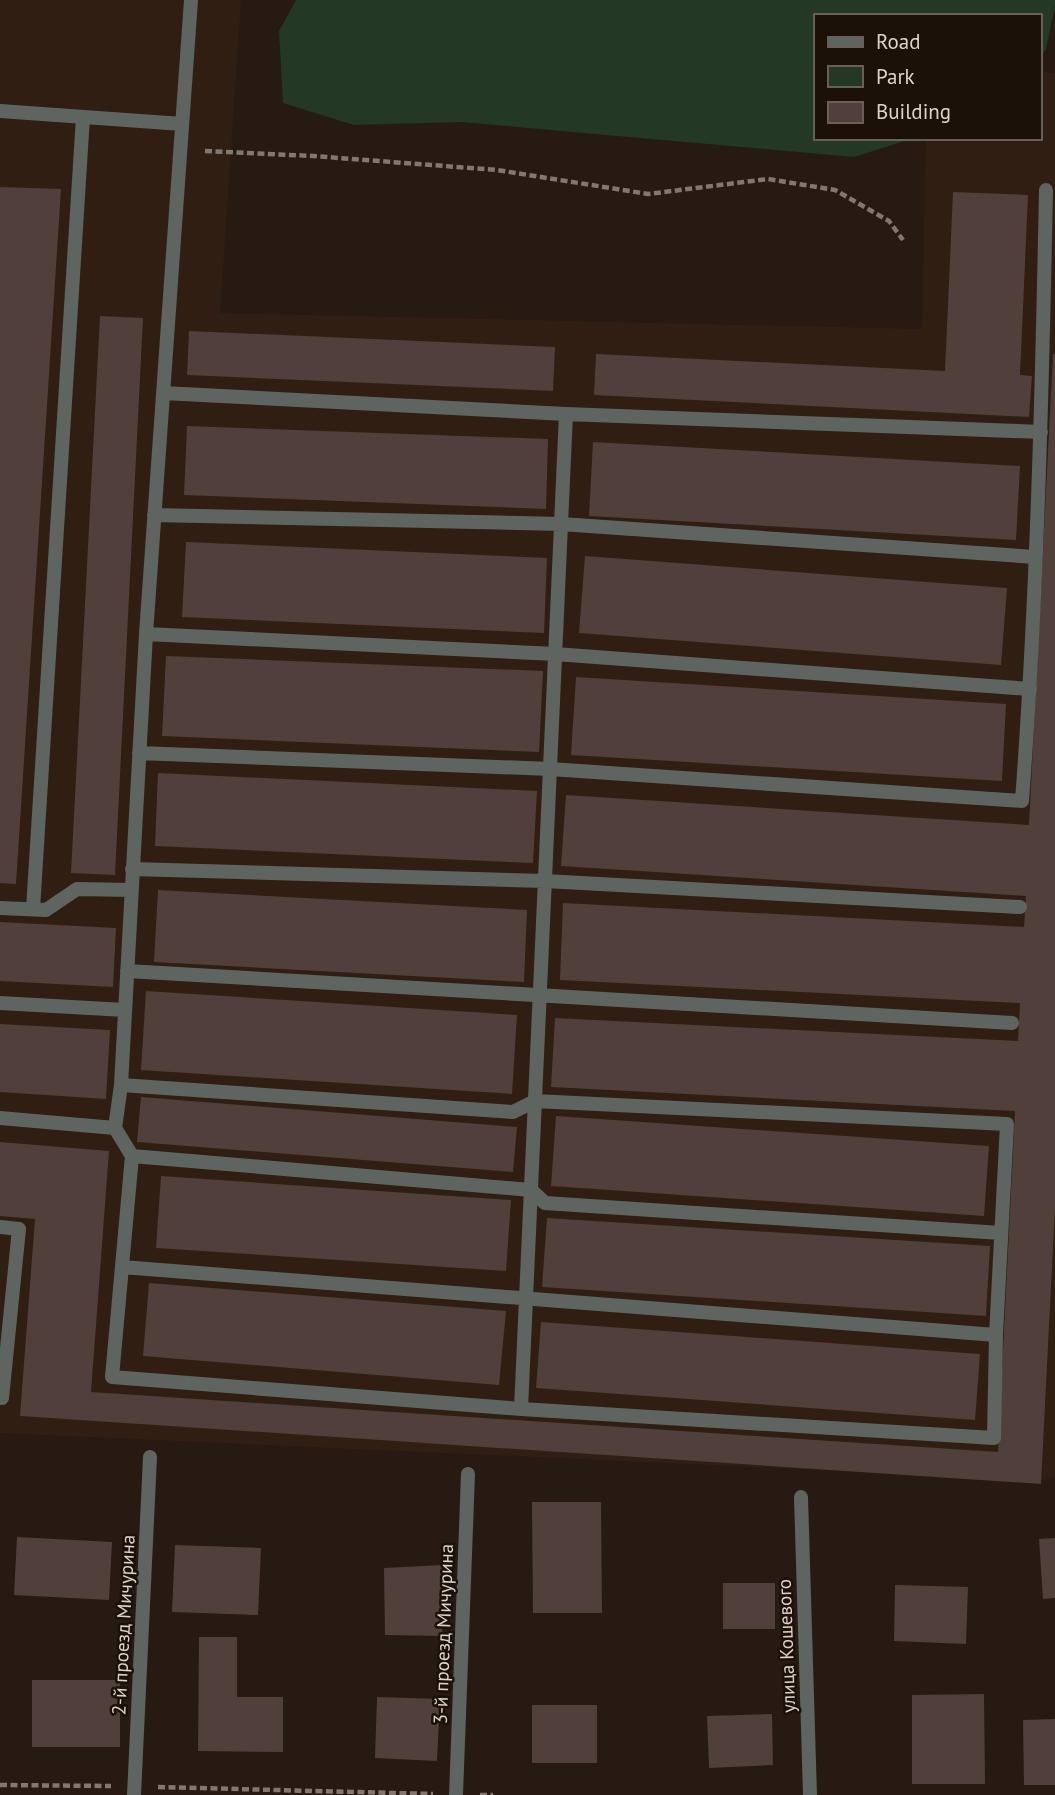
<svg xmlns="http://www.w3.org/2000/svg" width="1055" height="1795" viewBox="0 0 1055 1795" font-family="'PT Sans',sans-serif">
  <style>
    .built { fill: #301e13 }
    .green { fill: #233825 }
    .building { fill: #503f3b }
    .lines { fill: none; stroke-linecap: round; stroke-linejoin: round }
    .path { stroke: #827871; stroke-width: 4.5; stroke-dasharray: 7 3.5; stroke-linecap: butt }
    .lane { stroke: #5e6460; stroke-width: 14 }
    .street { stroke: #5e6460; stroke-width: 14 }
    .labels { text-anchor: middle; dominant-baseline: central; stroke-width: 5; stroke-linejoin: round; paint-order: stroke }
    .street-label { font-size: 19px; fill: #dcd4ce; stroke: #1c1109 }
  </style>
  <rect width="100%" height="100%" fill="#261a12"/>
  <!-- built -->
  <path class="built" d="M 0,0 L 241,0 L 220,313 L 922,329 L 926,138 L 1039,138 L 1039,72 L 1055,73 L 1055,1477 L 1044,1480 L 0,1433 Z"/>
  <!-- green -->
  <path class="green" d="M 296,0 L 1055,0 L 1055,6 L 1046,49 L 1039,59 L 1039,16 L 815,16 L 815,138 L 914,138 L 854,157 L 461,122 L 354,125 L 283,103 L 279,31 Z"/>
  <!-- building -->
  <path class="building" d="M 0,187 L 61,189 L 16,884 L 0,883 Z
    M 953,192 L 1028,195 L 1020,375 L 1032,376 L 1029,417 L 594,395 L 596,354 L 945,371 Z
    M 100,316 L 143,318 L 115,875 L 71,873 Z
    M 189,331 L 555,347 L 553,391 L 187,375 Z
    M 1053,354 L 1055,354 L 1055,1207 L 1041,1484 L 20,1416 L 35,1219 L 0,1216 L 0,1142 L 109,1151 L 91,1392 L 998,1452 L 1015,1111 L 551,1087 L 555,1018 L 1018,1041 L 1020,1003 L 560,980 L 563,903 L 1024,927 L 1026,896 L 561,866 L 566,795 L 1029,825 Z
    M 187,426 L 548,439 L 546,509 L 184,495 Z
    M 593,442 L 1020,466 L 1016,540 L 589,516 Z
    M 186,542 L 547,558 L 544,633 L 182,617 Z
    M 585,556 L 1007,588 L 1001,665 L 579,633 Z
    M 166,656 L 543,671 L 539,752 L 162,736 Z
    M 576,677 L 1006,704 L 1002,781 L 571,755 Z
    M 158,773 L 537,791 L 533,863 L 155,846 Z
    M 158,890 L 527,910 L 524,982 L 154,962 Z
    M 0,922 L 116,928 L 113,987 L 0,981 Z
    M 146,991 L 517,1015 L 512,1094 L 141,1070 Z
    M 0,1024 L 110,1030 L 106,1099 L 0,1092 Z
    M 141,1097 L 517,1127 L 513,1172 L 137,1142 Z
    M 556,1116 L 989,1146 L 984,1216 L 551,1186 Z
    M 161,1176 L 511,1200 L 506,1271 L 156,1248 Z
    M 547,1218 L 990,1246 L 986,1316 L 542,1287 Z
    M 149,1283 L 506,1311 L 499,1385 L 143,1356 Z
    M 541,1322 L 980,1354 L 975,1420 L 536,1388 Z
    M 532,1502 L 601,1502 L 602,1613 L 533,1613 Z
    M 17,1537 L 112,1542 L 109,1600 L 14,1595 Z
    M 1055,1538 L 1055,1598 L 1043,1599 L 1039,1539 Z
    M 175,1545 L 261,1548 L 258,1615 L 172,1612 Z
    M 443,1565 L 442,1636 L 385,1635 L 384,1568 Z
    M 723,1583 L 775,1583 L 775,1629 L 723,1629 Z
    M 895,1585 L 968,1587 L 966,1644 L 894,1641 Z
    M 199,1637 L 237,1637 L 237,1697 L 283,1697 L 283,1752 L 198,1751 Z
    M 32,1680 L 120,1680 L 120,1747 L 32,1747 Z
    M 984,1694 L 985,1784 L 912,1784 L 912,1695 Z
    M 377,1697 L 440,1699 L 437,1761 L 375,1758 Z
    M 532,1705 L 597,1705 L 597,1763 L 532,1763 Z
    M 772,1714 L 773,1765 L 709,1768 L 707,1716 Z
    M 1055,1719 L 1055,1785 L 1024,1785 L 1023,1720 Z"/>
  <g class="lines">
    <!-- path -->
    <path class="path" d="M 205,151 L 313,156 L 497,170 L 648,194 L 768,179 L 835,190 L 889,221 L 903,240
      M 0,1785 L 111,1786
      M 158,1787 L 433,1794
      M 480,1795 L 493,1795"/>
    <!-- lane -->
    <path class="lane" d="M 0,111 L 182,124
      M 163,393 L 566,414 L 1041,432
      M 154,515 L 561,524 L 1035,557
      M 146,634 L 555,654 L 1030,689
      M 139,753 L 550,769 L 1022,801 C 1037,597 1042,394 1046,190
      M 132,869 L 545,881 L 1020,907
      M 0,908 L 46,910 L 77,889 L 131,890
      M 33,909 L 83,117
      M 127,971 L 1012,1023
      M 0,1003 L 125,1010
      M 121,1085 L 513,1112 L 535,1101 L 1007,1124 L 996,1335 L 994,1438 L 521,1409 L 112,1377 L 132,1156 L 115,1128 L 121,1085 L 146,634 L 191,0
      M 0,1118 L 115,1128
      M 132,1156 L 531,1190 L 545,1203 L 1001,1233
      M 0,1227 L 19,1229 L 2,1398
      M 122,1267 L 996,1335
      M 521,1409 L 566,414"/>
    <!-- street -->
    <path class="street" d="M 801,1497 L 810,1795
      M 134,1795 L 150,1457
      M 456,1795 L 468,1474"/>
  </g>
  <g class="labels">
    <!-- street labels -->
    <g class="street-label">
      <text transform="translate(123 1625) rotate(-87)">2-й проезд Мичурина</text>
      <text transform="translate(443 1634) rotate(-88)">3-й проезд Мичурина</text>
      <text transform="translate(786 1646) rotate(-92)">улица Кошевого</text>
    </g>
  </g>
  <!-- legend -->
  <rect x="814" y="14" width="228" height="126" fill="#1c1109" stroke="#695f58" stroke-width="2"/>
  <rect x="828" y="37" width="35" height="10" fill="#5e6460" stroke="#695f58" stroke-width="2"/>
  <text x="876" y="49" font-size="21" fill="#dcd4ce">Road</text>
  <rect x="828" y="66" width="35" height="21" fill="#233825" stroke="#695f58" stroke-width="2"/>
  <text x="876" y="84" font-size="21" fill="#dcd4ce">Park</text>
  <rect x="828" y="102" width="35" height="21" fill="#503f3b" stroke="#695f58" stroke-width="2"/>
  <text x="876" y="119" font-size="21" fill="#dcd4ce">Building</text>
</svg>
